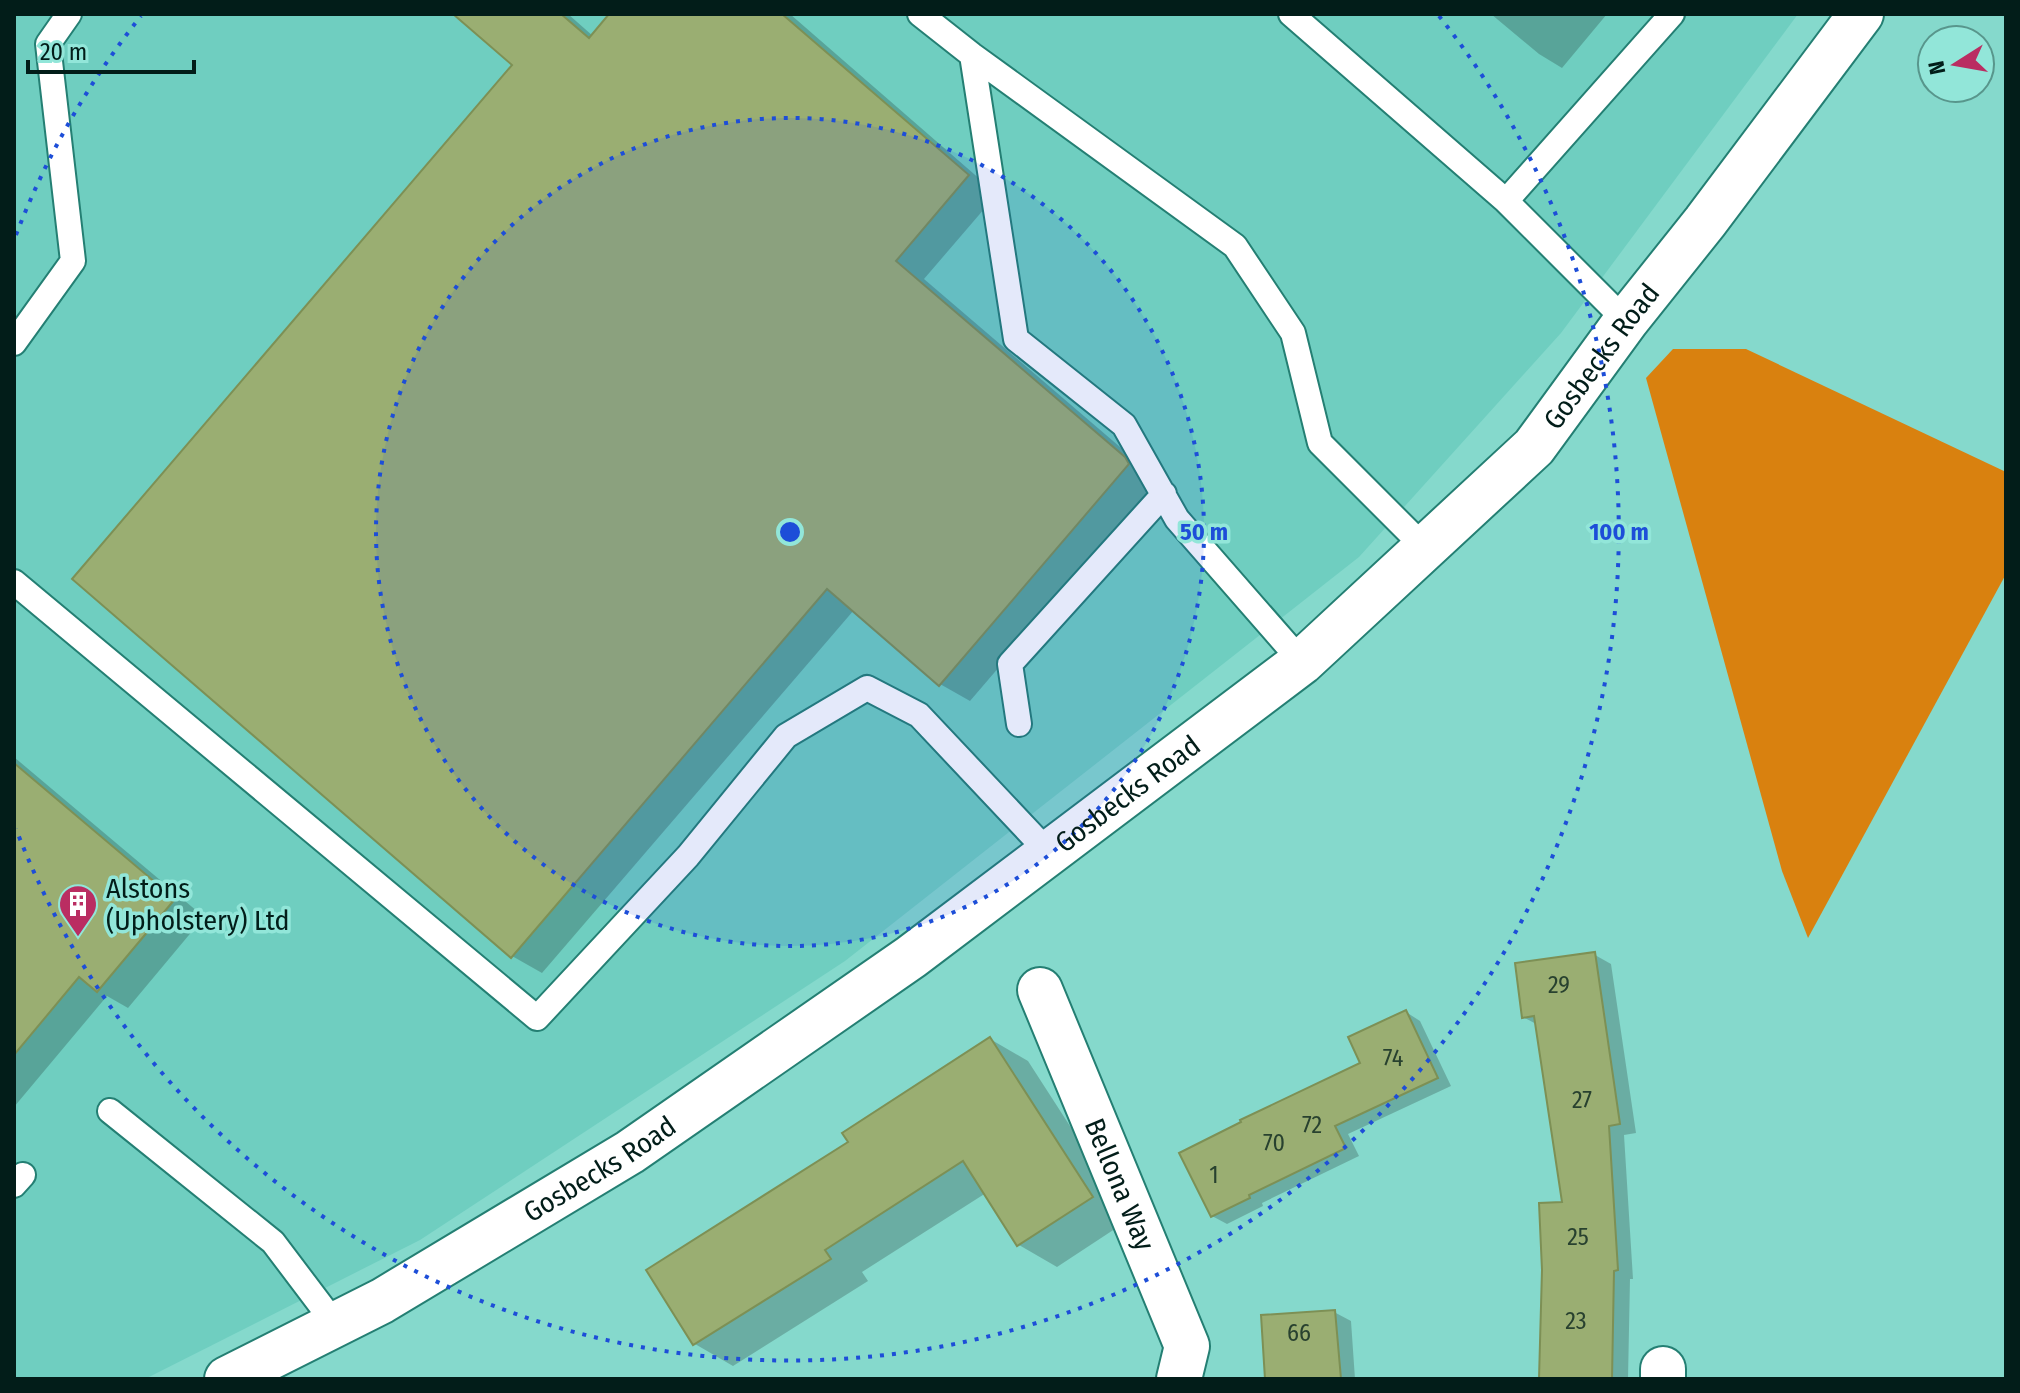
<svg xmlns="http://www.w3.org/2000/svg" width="2020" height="1393" viewBox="0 0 2020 1393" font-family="'Fira Sans Condensed',sans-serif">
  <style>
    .built { fill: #6fcec0 }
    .forest { fill: #d9810f }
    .shadow { fill: #0003 }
    .building { fill: #9aae72; stroke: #7d9055; stroke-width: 2 }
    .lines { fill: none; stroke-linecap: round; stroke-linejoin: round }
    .lane-casing { stroke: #247f73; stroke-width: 28 }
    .street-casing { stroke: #247f73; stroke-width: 48 }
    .secondary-casing { stroke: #247f73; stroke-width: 48 }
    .lane { stroke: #fff; stroke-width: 24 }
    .street { stroke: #fff; stroke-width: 44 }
    .secondary { stroke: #fff; stroke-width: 44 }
    .ring { fill: none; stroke: #1d4ed8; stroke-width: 4; stroke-dasharray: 4 8 }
    .labels { text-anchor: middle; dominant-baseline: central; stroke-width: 7; stroke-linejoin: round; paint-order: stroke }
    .number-label { font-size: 24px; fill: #28412f }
    .street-label { font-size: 28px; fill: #021d19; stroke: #92e6d9 }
    .poi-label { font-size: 28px; fill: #021d19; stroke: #92e6d9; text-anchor: start }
    .centre { fill: #1d4ed8; stroke: #92e6d9; stroke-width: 4 }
    .ring-label { font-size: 24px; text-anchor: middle; font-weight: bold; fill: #1d4ed8; stroke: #92e6d9; stroke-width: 7; stroke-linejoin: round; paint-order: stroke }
  </style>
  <rect width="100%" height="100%" fill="#85d9cc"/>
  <!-- built -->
  <path class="built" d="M 14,14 L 1798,14 L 1561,333 L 1359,557 L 845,961 L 420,1240 L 145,1379 L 14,1379 Z"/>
  <!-- forest -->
  <path class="forest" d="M 1673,349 L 1746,349 L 2006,472 L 2006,574 L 1808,938 L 1782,871 L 1646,378 Z"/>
  <!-- shadow -->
  <path class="shadow" d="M 478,14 L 568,14 L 593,36 L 612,14 L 790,14 L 997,194 L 924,279 L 1155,477 L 1158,482 L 970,701 L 940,684 L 854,610 L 542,973 L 512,956 L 515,64 Z
    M 1491,14 L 1607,14 L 1562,68 L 1539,54 Z
    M 14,757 L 204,917 L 128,1008 L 107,996 L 14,1107 Z
    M 1595,955 L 1611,964 L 1636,1133 L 1624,1135 L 1633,1279 L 1630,1279 L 1628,1379 L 1539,1379 L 1564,1204 L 1538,1025 L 1523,1017 Z
    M 1406,1012 L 1420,1021 L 1451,1086 L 1348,1134 L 1359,1156 L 1262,1203 L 1263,1206 L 1227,1224 L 1212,1216 L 1363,1064 Z
    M 990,1039 L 1028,1061 L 1130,1219 L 1057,1267 L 1019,1245 L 986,1193 L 862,1272 L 868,1281 L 733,1366 L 695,1344 L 851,1143 Z
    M 1334,1312 L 1351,1321 L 1355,1379 L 1267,1379 Z"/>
  <!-- building -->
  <path class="building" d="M 453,14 L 561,14 L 589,38 L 609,14 L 782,14 L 969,175 L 896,261 L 1125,457 L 1129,464 L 939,686 L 827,589 L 511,958 L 72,579 L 512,65 Z
    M 14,763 L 175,899 L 97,992 L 79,977 L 14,1055 Z
    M 1595,952 L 1620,1124 L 1609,1126 L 1618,1270 L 1614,1271 L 1612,1379 L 1539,1379 L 1542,1270 L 1539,1203 L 1562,1202 L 1534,1016 L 1522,1018 L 1515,963 Z
    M 1406,1010 L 1438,1078 L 1335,1126 L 1346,1148 L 1249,1195 L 1250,1198 L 1211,1217 L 1179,1153 L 1241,1122 L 1240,1120 L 1360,1063 L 1348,1037 Z
    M 990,1037 L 1093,1197 L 1017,1246 L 963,1161 L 825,1250 L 831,1259 L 693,1345 L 646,1270 L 848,1142 L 842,1133 Z
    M 1335,1310 L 1341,1379 L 1265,1379 L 1261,1315 Z"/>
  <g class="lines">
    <!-- lane casing -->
    <g class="lane-casing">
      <path id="lane" d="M 920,14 L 972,55 L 1235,246 L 1293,333 L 1320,443 L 1425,548
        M 1291,14 L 1506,201 L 1626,321
        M 972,55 L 1016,339 L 1124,425 L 1177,519 L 1302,662
        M 1506,201 L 1672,14
        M 14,343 L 73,261 L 48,44 L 69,14
        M 14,582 L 537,1018 L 688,856 L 786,736 L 867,688 L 919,715 L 1049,853
        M 1019,724 L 1010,664 L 1164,494
        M 110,1111 L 273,1242 L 335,1324
        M 14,1185 L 23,1175"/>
    </g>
    <!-- street casing -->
    <g class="street-casing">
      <g id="street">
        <path id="s1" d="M 1040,990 L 1187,1346 L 1179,1379"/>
        <path d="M 1663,1379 L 1663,1369"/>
      </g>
    </g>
    <!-- secondary casing -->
    <g class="secondary-casing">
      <g id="secondary">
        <path id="s2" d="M 227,1379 L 382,1301 L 630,1152 L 911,957 L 1302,662 L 1534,447 L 1626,321 L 1705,222 L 1861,14"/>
      </g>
    </g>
    <!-- lane -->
    <use href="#lane" class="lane"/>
    <!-- street -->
    <use href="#street" class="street"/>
    <!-- secondary -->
    <use href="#secondary" class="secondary"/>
  </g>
  <!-- distance rings -->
  <circle cx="790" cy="532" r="414" fill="#1d4ed8" fill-opacity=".12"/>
  <g class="ring">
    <circle cx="790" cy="532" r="414"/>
    <path d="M16 235A829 829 0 0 1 141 16M1439 16A829 829 0 1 1 16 829"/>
  </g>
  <!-- icons -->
  <defs>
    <g id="building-pin" transform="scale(2)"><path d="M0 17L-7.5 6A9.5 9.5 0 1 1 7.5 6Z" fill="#ba2d62" stroke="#92e6d9"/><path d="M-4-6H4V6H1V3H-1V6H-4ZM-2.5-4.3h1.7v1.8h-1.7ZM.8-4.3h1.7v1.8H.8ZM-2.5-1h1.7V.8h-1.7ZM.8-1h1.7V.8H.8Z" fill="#fff"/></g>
  </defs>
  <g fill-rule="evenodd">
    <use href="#building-pin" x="78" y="904"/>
  </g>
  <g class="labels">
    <!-- number labels -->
    <g class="number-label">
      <text x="1559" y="985">29</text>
      <text x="1393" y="1058">74</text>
      <text x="1582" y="1100">27</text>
      <text x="1312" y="1125">72</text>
      <text x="1274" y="1143">70</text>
      <text x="1214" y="1175">1</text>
      <text x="1578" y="1237">25</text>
      <text x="1576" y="1321">23</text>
      <text x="1299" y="1333">66</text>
    </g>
    <!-- street labels -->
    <g class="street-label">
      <text stroke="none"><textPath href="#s2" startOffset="1724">Gosbecks Road</textPath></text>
      <text stroke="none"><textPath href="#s2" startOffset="1076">Gosbecks Road</textPath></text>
      <text stroke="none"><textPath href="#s2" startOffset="428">Gosbecks Road</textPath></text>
      <text stroke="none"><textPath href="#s1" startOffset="210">Bellona Way</textPath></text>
    </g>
    <!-- poi labels -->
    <g class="poi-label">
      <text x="106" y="888">Alstons<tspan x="106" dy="32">(Upholstery) Ltd</tspan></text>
    </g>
  </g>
  <circle cx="790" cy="532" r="12" class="centre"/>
  <g class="ring-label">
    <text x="1204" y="540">50 m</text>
    <text x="1619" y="540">100 m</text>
  </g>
  <!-- border -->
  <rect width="2020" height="1393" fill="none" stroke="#021d19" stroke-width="32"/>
  <!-- north arrow -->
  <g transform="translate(1956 64) rotate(259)"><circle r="38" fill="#92e6d9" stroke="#58968c" stroke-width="2"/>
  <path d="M0-6L14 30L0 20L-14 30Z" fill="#ba2d62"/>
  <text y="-12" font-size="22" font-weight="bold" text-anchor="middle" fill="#021d19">N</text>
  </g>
  <!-- scale -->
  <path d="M28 60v12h166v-12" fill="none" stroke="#021d19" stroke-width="4"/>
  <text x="40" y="60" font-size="24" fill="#021d19" stroke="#92e6d9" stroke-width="6" paint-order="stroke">20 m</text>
</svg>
